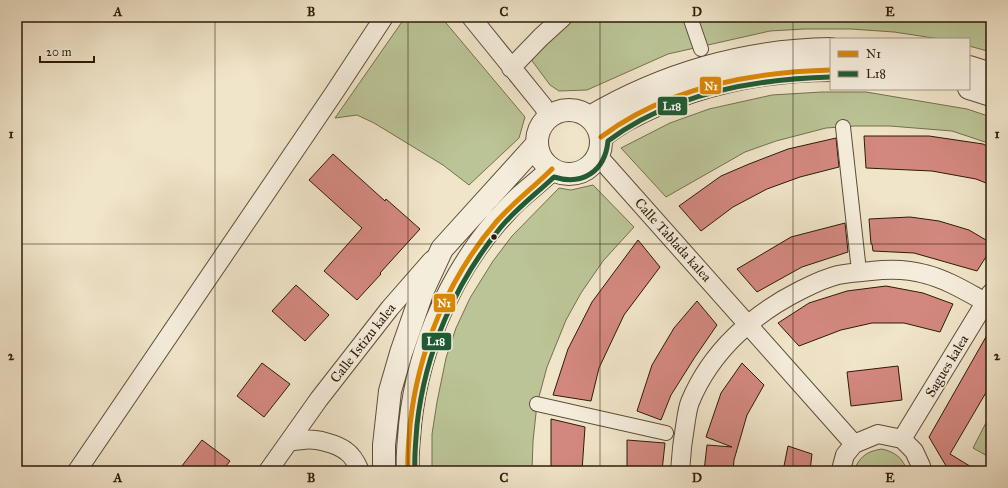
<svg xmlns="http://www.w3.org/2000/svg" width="1008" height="488" viewBox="0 0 1008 488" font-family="'IM FELL Great Primer',serif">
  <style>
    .green { fill: #bbc496; stroke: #74704e }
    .building { fill: #d3887f; stroke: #2d1b07 }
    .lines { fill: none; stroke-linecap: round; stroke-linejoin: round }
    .pedestrian-casing { stroke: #5e4d38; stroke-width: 16 }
    .minor-casing { stroke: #5e4d38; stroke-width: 20 }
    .tertiary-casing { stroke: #5e4d38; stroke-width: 24 }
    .pedestrian { stroke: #f5eddc; stroke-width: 14 }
    .minor { stroke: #f5eddc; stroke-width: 18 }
    .tertiary { stroke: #f5eddc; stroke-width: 22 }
    .bus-1-casing { stroke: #f5eddc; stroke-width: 8 }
    .bus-2-casing { stroke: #f5eddc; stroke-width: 8 }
    .bus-1 { stroke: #d98605; stroke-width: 5 }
    .bus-2 { stroke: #215b33; stroke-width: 5 }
    .grid { fill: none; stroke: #2d1b07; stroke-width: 1; stroke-opacity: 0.55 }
    .bus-dot { fill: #2d1b07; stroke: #f5eddc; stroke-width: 1.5 }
    .labels { text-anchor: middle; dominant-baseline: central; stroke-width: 3; stroke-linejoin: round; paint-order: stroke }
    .street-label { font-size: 14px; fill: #2d1b07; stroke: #f5eddc }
    .line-badge { stroke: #f5eddc; stroke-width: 1.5 }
    .badge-label { font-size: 11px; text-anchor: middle; font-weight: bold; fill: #fff }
    .neatline { fill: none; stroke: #2d1b07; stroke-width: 1.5 }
    .grid-label { font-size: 13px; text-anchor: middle; font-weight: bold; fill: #2d1b07 }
  </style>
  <rect width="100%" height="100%" fill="#f0e4c9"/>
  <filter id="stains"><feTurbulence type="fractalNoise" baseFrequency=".005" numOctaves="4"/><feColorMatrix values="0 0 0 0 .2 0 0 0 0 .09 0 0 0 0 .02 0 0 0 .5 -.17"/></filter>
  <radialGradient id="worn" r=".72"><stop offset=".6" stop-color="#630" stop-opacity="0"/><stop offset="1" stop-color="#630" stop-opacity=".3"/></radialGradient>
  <!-- green -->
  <path class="green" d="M 407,17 L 441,17 L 525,117 L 519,138 L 469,185 L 443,165 L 374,123 L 357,115 L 335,118 L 404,19 Z
    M 576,17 L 991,17 L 991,52 L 969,46 L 969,39 L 940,39 L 894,32 L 851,29 L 804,29 L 770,31 L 668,54 L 587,90 L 559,91 L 550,85 L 530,58 L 555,34 Z
    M 822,92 L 866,92 L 967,109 L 991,117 L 991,144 L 952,131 L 890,126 L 855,126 L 826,128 L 776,141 L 745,152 L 666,197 L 621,148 L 670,123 L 709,109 L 772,95 Z
    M 593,185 L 634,227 L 603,261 L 581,293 L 566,320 L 547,367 L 537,404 L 533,441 L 532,471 L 432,471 L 432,434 L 437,402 L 446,358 L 456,328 L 470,298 L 493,261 L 512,236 L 559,188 L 571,190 Z
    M 991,413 L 991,458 L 973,448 Z
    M 882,449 C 895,452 903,458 907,471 L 854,471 C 859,457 867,451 882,449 Z"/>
  <!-- building -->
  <path class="building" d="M 864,136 L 929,136 L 983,144 L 991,148 L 991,185 L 976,179 L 932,171 L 866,168 Z
    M 836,138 L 839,167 L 800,177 L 767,189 L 733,207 L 701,231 L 679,206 L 721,176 L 749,164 L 788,149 Z
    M 333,154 L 385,201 L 386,199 L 420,229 L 380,273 L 381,274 L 357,300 L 324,271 L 362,228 L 309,180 Z
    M 910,217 L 939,221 L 969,230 L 991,243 L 991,249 L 977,271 L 914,253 L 873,251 L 872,244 L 871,244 L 869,219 Z
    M 845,223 L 848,252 L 802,267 L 757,292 L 737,269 L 791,237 Z
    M 638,240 L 660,267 L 624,315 L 599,368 L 591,401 L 553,395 L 568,349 L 592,302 Z
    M 296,285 L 329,315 L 305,341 L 272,311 Z
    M 886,286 L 923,293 L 953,304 L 940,332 L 904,323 L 872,323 L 841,330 L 799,346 L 778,323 L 809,303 L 847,291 Z
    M 697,301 L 717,325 L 695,357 L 671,395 L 661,420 L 637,411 L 652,365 L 674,328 Z
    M 991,328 L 991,384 L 950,454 L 978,471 L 949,471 L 929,437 Z
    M 262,363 L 290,384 L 264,417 L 237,396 Z
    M 742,363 L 764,385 L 747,415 L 734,460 L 733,471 L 704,471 L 707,445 L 732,447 L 706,437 L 721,393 Z
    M 898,366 L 902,400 L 851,406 L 847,372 Z
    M 551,419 L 585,427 L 582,471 L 551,471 Z
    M 202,440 L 230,461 L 222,471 L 178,471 Z
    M 627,440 L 665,443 L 662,471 L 627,471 Z
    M 788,446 L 812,454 L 810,471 L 783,471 Z"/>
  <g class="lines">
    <!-- pedestrian casing -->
    <g class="pedestrian-casing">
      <path id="pedestrian" d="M 690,17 L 701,49
        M 843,127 L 858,262
        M 537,404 L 666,433"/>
    </g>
    <!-- minor casing -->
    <g class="minor-casing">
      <path id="minor" d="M 471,17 L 543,106 L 549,116
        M 511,68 L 541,37 L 563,17
        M 598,156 L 854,444
        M 902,439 L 991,293
        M 289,442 C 294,441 299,440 304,440 C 315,438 337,444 346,451 C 352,455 357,464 360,471
        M 77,471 L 334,93 L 384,17
        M 268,471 L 319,399 L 390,308 L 432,260
        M 680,471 C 681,454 683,437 686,420 C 687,414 688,407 690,402 C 711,351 753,314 801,290 C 813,284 825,278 838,275 C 848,273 860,272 871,271 C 888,269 908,269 925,274 C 949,280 970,294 991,305
        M 842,471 L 842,466 L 845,455 L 854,444 L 878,434 L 902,439 L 914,451 L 921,466 L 921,471"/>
    </g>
    <!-- tertiary casing -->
    <g class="tertiary-casing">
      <path id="tertiary" d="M 969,67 L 991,74
        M 969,88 L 991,95
        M537 142a32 32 0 1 1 64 0a32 32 0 1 1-64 0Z
        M 590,117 C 663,74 746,50 831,49
        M 601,137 C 609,131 617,125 626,120 C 689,86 760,70 831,70
        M 384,471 L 384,445 L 390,391 L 401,353 L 423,290 L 442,249 L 537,144
        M 408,471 C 407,460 408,449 409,438 C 414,360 446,280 497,221 C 504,214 510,206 518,199 C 529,189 541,180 552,169"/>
    </g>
    <!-- pedestrian -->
    <use href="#pedestrian" class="pedestrian"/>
    <!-- minor -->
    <use href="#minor" class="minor"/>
    <!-- tertiary -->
    <use href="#tertiary" class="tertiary"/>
    <!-- bus-1 casing -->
    <g class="bus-1-casing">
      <path id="bus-1" d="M 601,137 C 666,88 751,72 831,70
        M 408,471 C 407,456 409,441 410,425 C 418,351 448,278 497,221 C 514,202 534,187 552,169"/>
    </g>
    <!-- bus-2 casing -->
    <g class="bus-2-casing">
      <path id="bus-2" d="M 415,471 C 414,455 416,440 417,425 C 425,352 455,283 501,227 C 517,208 536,194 554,177 C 583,186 605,171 608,141 C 671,94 754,79 831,77"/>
    </g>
    <!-- bus-1 -->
    <use href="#bus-1" class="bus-1"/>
    <!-- bus-2 -->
    <use href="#bus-2" class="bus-2"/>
  </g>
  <!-- grid -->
  <path class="grid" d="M 215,17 L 215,471M 408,17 L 408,471M 600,17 L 600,471M 793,17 L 793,471M 17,244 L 991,244"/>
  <!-- markers -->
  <circle class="bus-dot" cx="494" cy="237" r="3.5"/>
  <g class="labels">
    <!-- street labels -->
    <g class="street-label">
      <text transform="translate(673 240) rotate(48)">Calle Tablada kalea</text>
      <text transform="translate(363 343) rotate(-52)">Calle Istizu kalea</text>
      <text transform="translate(947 366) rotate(-59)">Sagues kalea</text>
    </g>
  </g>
  <g class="line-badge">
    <rect x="699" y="76" width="23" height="19" rx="4" fill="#d98605"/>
    <rect x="657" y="96" width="31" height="20" rx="4" fill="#215b33"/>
    <rect x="433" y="293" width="23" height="20" rx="4" fill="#d98605"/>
    <rect x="421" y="332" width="31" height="19" rx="4" fill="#215b33"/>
  </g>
  <g class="badge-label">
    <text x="711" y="90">N1</text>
    <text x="672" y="110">L18</text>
    <text x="444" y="307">N1</text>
    <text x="436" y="345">L18</text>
  </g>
  <!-- margin -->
  <rect width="1008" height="488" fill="none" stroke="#f0e4c9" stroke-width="44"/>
  <!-- legend -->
  <rect x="830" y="38" width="140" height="52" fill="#f5eddc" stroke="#a59987"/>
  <rect x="838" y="51" width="20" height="6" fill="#d98605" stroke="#a59987"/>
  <text x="866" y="58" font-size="12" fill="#2d1b07">N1</text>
  <rect x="838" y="71" width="20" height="6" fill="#215b33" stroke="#a59987"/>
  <text x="866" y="78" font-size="12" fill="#2d1b07">L18</text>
  <!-- scale -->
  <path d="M40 56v6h54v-6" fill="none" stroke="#2d1b07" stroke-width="2"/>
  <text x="46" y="56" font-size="12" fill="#2d1b07" stroke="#f5eddc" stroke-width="3" paint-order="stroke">20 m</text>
  <rect x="22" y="22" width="964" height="444" class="neatline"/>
  <g class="grid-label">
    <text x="118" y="16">A</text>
    <text x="311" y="16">B</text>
    <text x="504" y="16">C</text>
    <text x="697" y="16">D</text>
    <text x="890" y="16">E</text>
    <text x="11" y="138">1</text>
    <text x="997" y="138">1</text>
    <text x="11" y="360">2</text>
    <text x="997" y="360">2</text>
    <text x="118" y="482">A</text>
    <text x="311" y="482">B</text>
    <text x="504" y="482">C</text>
    <text x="697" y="482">D</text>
    <text x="890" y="482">E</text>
  </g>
  <rect width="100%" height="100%" filter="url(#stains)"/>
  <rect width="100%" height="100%" fill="url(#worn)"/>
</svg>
